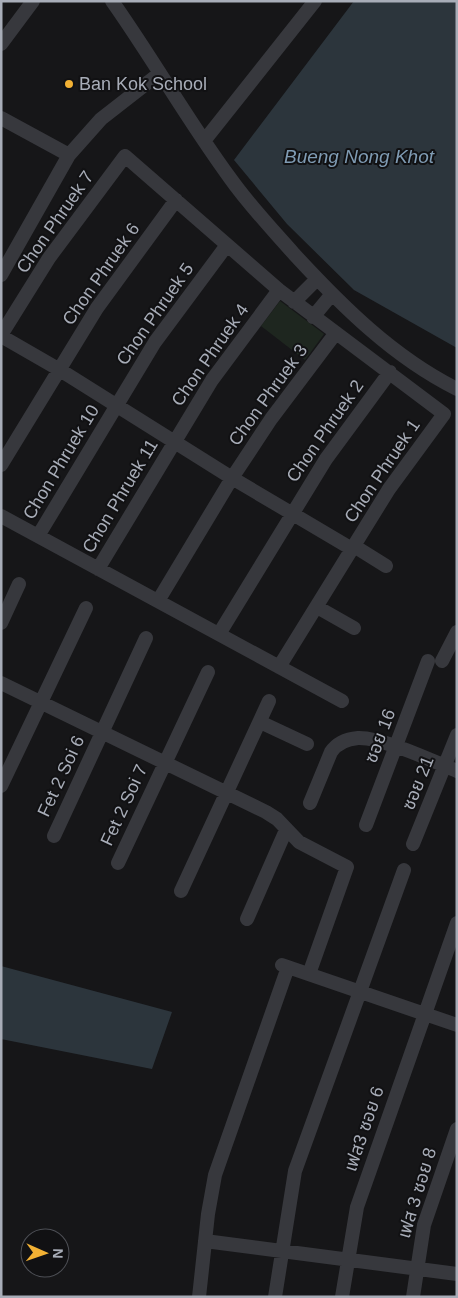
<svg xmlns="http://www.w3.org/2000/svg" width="458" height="1298" viewBox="0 0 458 1298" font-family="Arial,'Noto Sans Thai',sans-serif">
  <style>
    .green { fill: #1e261f }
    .water { fill: #2c353c }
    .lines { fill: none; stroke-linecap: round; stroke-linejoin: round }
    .minor { stroke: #37383d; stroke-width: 14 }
    .poi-dot { fill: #f2b134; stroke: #111113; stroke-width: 2 }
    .labels { text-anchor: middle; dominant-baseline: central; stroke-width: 4; stroke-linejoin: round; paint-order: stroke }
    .poi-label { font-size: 18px; fill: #a8adb8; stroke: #111113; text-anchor: start }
    .street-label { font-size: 18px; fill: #a8adb8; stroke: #111113 }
    .water-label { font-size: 19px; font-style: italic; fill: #7f9bb3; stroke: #111113 }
  </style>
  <rect width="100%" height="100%" fill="#161618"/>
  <!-- green -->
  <path class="green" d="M 280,301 L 324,334 L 305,360 L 261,326 Z"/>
  <!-- water -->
  <path class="water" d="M 354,1 L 457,1 L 457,348 L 354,290 L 287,224 L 234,160 Z
    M 1,966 L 172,1012 L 152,1069 L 1,1039 Z"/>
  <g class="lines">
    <!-- minor -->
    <path class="minor" d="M 112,1 C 153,59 188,121 230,178 C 249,205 272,229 294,254 C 342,306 393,357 457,389
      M 1,44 L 33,1
      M 1,118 L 69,155
      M 204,141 L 315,1
      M 1,275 L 69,155 L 101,119 L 160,73
      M 294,302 L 317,279
      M 313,317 L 332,294
      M 1,335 L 49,258 L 125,156 L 279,290 L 444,414 L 389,489 L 279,667
      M 1,336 L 60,370 L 232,478 L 352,549
      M 1,465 L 97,308 L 176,200
      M 1,516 L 342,701
      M 38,536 L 155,342 L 227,245
      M 354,546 L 386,566
      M 98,569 L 212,380 L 279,290
      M 158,601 L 232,478 L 271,419 L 335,334
      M 317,607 L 354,628
      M 1,623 L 19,584
      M 219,634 L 326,459 L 390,372
      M 442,661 L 457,632
      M 1,683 L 266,812 L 277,819 L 299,842 L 347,867 L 309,974
      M 260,722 L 307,744
      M 1,786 L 86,608
      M 310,803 L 331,752 C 337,743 347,739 358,738 C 381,737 433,761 457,771
      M 366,825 L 428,661
      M 54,836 L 146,638
      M 413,844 L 457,735
      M 118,863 L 208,672
      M 181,891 L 269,701
      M 247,919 L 286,830
      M 282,965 L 457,1025
      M 205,1241 L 457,1274
      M 199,1297 L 208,1214 L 215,1175 L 288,967
      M 275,1297 L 295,1171 L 404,870
      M 342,1297 L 357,1207 L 457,923
      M 413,1297 L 424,1225 L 457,1129"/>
  </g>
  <!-- markers -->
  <circle class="poi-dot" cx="69" cy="84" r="5"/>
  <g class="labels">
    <!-- poi labels -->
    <g class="poi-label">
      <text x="79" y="84">Ban Kok School</text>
    </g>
    <!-- street labels -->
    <g class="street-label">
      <text transform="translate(55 222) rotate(-55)">Chon Phruek 7</text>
      <text transform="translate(101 274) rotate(-55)">Chon Phruek 6</text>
      <text transform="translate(155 314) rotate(-55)">Chon Phruek 5</text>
      <text transform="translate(210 355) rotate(-55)">Chon Phruek 4</text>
      <text transform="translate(268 395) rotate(-54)">Chon Phruek 3</text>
      <text transform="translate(325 431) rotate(-55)">Chon Phruek 2</text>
      <text transform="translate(61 462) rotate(-59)">Chon Phruek 10</text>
      <text transform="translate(382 471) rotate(-56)">Chon Phruek 1</text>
      <text transform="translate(120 496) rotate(-59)">Chon Phruek 11</text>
      <text transform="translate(380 736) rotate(-69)">ซอย 16</text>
      <text transform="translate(61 776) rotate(-65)">Fet 2 Soi 6</text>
      <text transform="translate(418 783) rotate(-68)">ซอย 21</text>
      <text transform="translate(124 805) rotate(-65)">Fet 2 Soi 7</text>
      <text transform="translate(364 1129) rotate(-71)">เฟส3 ซอย 6</text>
      <text transform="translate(417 1193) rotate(-73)">เฟส 3 ซอย 8</text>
    </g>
    <!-- water labels -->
    <g class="water-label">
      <text x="359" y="156">Bueng Nong Khot</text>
    </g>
  </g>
  <!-- border -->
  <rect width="458" height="1298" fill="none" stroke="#a8adb8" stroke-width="5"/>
  <!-- north arrow -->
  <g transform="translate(45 1253) rotate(92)"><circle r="24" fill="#111113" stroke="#4d4f55"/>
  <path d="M0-4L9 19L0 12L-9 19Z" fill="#f2b134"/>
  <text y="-8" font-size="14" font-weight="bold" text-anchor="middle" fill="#a8adb8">N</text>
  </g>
</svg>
